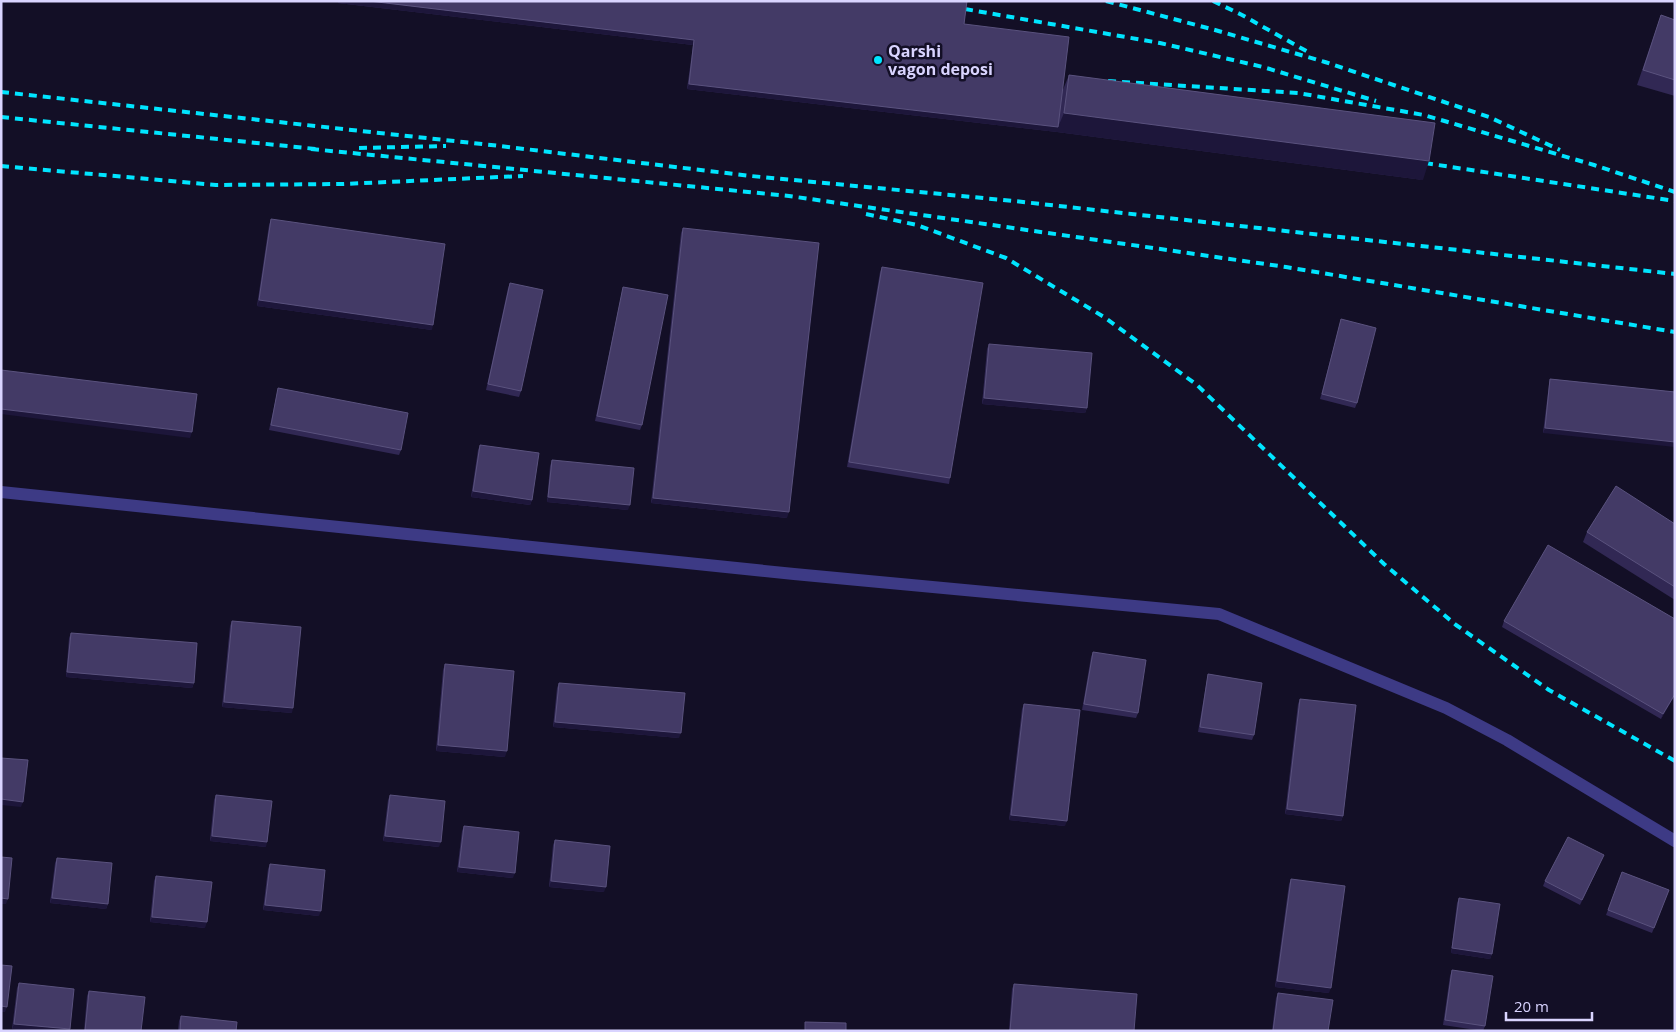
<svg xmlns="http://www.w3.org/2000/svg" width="1676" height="1032" viewBox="0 0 1676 1032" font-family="'Open Sans',sans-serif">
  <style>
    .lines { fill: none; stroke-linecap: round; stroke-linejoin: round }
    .minor { stroke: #3d3a85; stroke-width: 12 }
    .rail { stroke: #00e5ff; stroke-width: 4; stroke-dasharray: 8 6; stroke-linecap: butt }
    .wall { fill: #312854 }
    .shaded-wall { fill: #1d163a }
    .building { fill: #433a66; stroke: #5a527e }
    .poi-dot { fill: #00e5ff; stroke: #130f26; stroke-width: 2 }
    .labels { text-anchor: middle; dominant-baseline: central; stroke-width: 5; stroke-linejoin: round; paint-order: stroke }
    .poi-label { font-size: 16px; font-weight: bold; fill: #d9d4ff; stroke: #130f26; text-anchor: start }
  </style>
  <rect width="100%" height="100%" fill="#130f26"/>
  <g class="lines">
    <!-- minor -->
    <path class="minor" d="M 1,492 L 794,574 L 1219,614 L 1446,708 L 1507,740 L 1675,841"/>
    <!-- rail -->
    <path class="rail" d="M 1106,1 L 1215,30 L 1325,62 L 1489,117 L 1560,150
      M 1213,1 L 1242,15 L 1308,52
      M 965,9 L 1160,43 L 1263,67 L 1376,101
      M 1108,81 L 1298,93 L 1424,115 L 1594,165 L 1675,192
      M 1,92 L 491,145 L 751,176 L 1014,201 L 1675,274
      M 1,117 L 316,149
      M 359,148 L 446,146
      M 311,149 L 789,196 L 1286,267 L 1675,332
      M 1425,163 L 1675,201
      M 1,166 L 216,185 L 342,184 L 523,176
      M 866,214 L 917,225 L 1006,258 L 1104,317 L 1197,385 L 1384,564 L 1456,625 L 1549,690 L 1675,761"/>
  </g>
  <!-- wall -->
  <path class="wall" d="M 338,1 L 967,1 L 964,24 L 1062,92 L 1069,75 L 1423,180 L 1057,132 L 687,89 L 693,45 L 338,3 Z
    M 1661,15 L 1675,20 L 1675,96 L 1637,85 Z
    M 271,219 L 432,330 L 257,306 L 269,225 Z
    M 683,228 L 787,518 L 651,503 L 681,233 Z
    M 882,267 L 950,478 L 949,484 L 847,467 L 880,272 Z
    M 510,283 L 521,391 L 519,397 L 486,390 L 508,288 Z
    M 623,287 L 642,425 L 640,430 L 595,421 L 622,292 Z
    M 1341,319 L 1357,403 L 1355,408 L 1320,399 Z
    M 989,344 L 1087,408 L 1085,413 L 982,404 L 987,349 Z
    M 1550,379 L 1675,392 L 1543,433 L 1549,384 Z
    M 278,388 L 401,450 L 399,455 L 269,430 L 277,393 Z
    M 480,445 L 532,500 L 530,505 L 471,497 L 478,450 Z
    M 552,460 L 628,510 L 547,502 L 550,466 Z
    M 1675,524 L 1675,600 L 1583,542 L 1587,532 Z
    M 232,621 L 292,713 L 222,707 L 230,626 Z
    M 1504,621 L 1675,695 L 1661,719 L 1502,627 Z
    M 71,633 L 194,683 L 192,688 L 66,677 L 69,638 Z
    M 1093,652 L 1138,713 L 1136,718 L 1082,710 L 1091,657 Z
    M 445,664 L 505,757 L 436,751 L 443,670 Z
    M 1208,674 L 1254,735 L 1252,740 L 1198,732 L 1207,679 Z
    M 559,683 L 679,738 L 553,727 L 557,688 Z
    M 1300,699 L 1343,816 L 1341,821 L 1285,814 L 1298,704 Z
    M 1024,704 L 1065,826 L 1009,820 L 1022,709 Z
    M 216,795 L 266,847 L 210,841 L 214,800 Z
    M 390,795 L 439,847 L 383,841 L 388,800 Z
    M 464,826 L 513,878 L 457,872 L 462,831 Z
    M 555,840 L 604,892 L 549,887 L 553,845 Z
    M 1604,855 L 1580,905 L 1543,886 L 1545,881 Z
    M 57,858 L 108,904 L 106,909 L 50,903 L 55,863 Z
    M 270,864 L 319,916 L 263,910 L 268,869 Z
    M 1622,872 L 1669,890 L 1652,933 L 1606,915 Z
    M 156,876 L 205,928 L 150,922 L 154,881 Z
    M 1291,879 L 1329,993 L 1275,987 L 1289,884 Z
    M 1459,898 L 1492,954 L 1490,959 L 1451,953 L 1457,903 Z
    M 1452,970 L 1485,1026 L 1483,1031 L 1443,1025 L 1450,976 Z
    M 19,983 L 69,1031 L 30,1031 L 12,1029 L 17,988 Z
    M 1014,984 L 1134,1031 L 1009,1031 L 1012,989 Z
    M 89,991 L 141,1031 L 84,1031 L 87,996 Z
    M 1278,993 L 1328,1031 L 1272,1031 L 1276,998 Z
    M 181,1016 L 236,1031 L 178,1031 L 179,1021 Z"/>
  <!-- shaded-wall -->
  <path class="shaded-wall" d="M 338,1 L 369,1 L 694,40 L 693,45 L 338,3 Z
    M 689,84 L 1058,127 L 1064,113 L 1429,161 L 1423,180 L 1057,132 L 687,89 Z
    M 259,300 L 433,325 L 432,330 L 257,306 Z
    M 984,398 L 1087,408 L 1085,413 L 982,404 Z
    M 1,409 L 192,432 L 190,438 L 1,414 Z
    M 1545,428 L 1675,442 L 1675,447 L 1543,433 Z
    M 473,491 L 532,500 L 530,505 L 471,497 Z
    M 548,497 L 630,505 L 628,510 L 547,502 Z
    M 653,498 L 789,512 L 787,518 L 651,503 Z
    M 67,672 L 194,683 L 192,688 L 66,677 Z
    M 1675,694 L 1675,695 L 1661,719 L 1663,714 Z
    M 224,702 L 293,708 L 292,713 L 222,707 Z
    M 555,722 L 681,733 L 679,738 L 553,727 Z
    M 438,745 L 507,751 L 505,757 L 436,751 Z
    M 1,799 L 23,802 L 21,807 L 1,805 Z
    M 1287,809 L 1343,816 L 1341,821 L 1285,814 Z
    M 1011,815 L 1067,821 L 1065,826 L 1009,820 Z
    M 212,836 L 267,842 L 266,847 L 210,841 Z
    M 385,836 L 441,842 L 439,847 L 383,841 Z
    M 1604,855 L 1602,860 L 1580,905 L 1582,900 Z
    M 459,867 L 515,873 L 513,878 L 457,872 Z
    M 551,881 L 606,887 L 604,892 L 549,887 Z
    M 1,898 L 8,899 L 6,904 L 1,904 Z
    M 52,898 L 108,904 L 106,909 L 50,903 Z
    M 265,905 L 321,911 L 319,916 L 263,910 Z
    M 152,917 L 207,922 L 205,928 L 150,922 Z
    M 1452,948 L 1492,954 L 1490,959 L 1451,953 Z
    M 1277,981 L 1331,988 L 1329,993 L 1275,987 Z
    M 1,1006 L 7,1007 L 5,1012 L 1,1012 Z
    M 14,1024 L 70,1029 L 69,1031 L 30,1031 L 12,1029 Z"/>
  <!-- building -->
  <path class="building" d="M 369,1 L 967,1 L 964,24 L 1069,37 L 1058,127 L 689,84 L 694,40 Z
    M 1661,15 L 1675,20 L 1675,80 L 1643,70 Z
    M 1069,75 L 1435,123 L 1429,161 L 1064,113 Z
    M 271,219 L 445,244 L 433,325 L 259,300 Z
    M 683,228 L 819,243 L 789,512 L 653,498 Z
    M 882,267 L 983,283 L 950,478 L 849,462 Z
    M 510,283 L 543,290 L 521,391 L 488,384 Z
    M 623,287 L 668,295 L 642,425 L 597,416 Z
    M 1341,319 L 1376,328 L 1357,403 L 1322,394 Z
    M 989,344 L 1092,353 L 1087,408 L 984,398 Z
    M 1,370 L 197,394 L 192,432 L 1,409 Z
    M 1550,379 L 1675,392 L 1675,442 L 1545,428 Z
    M 278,388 L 408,413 L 401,450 L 271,425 Z
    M 480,445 L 539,453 L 532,500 L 473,491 Z
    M 552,460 L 634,468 L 630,505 L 548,497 Z
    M 1616,486 L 1675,524 L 1675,587 L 1587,532 Z
    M 1548,545 L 1675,619 L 1675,694 L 1663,714 L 1504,621 Z
    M 232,621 L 301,627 L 293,708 L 224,702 Z
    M 71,633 L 197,643 L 194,683 L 67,672 Z
    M 1093,652 L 1146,660 L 1138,713 L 1084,704 Z
    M 445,664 L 514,671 L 507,751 L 438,745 Z
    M 1208,674 L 1262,683 L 1254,735 L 1200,727 Z
    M 559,683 L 685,693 L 681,733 L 555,722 Z
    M 1300,699 L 1356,705 L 1343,816 L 1287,809 Z
    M 1024,704 L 1080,710 L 1067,821 L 1011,815 Z
    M 1,758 L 28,760 L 23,802 L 1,799 Z
    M 216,795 L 272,801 L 267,842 L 212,836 Z
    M 390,795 L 445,801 L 441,842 L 385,836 Z
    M 464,826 L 519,832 L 515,873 L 459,867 Z
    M 1568,837 L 1604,855 L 1582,900 L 1545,881 Z
    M 555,840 L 610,846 L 606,887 L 551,881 Z
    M 1,857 L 12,858 L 8,899 L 1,898 Z
    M 57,858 L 112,863 L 108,904 L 52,898 Z
    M 270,864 L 325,870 L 321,911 L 265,905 Z
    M 1622,872 L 1669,890 L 1654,928 L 1608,910 Z
    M 156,876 L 212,882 L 207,922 L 152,917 Z
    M 1291,879 L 1345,886 L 1331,988 L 1277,981 Z
    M 1459,898 L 1500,904 L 1492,954 L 1452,948 Z
    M 1,965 L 12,966 L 7,1007 L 1,1006 Z
    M 1452,970 L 1493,976 L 1485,1026 L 1445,1020 Z
    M 19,983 L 74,989 L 70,1029 L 14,1024 Z
    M 1014,984 L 1137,994 L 1134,1031 L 1010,1031 Z
    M 89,991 L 145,997 L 141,1031 L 85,1031 Z
    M 1278,993 L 1333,1000 L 1328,1031 L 1273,1031 Z
    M 181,1016 L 237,1022 L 236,1031 L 180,1031 Z
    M 805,1022 L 846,1023 L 846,1031 L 805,1031 Z"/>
  <!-- markers -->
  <circle class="poi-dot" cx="878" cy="60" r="5"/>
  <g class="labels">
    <!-- poi labels -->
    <g class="poi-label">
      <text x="888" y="51">Qarshi<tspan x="888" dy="18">vagon deposi</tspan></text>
    </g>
  </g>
  <!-- border -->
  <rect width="1676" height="1032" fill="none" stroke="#d9d4ff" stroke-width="5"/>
  <!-- scale -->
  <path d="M1506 1012v8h86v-8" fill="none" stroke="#d9d4ff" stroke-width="2.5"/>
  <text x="1514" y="1012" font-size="15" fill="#d9d4ff" stroke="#130f26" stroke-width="4" paint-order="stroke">20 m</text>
</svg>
